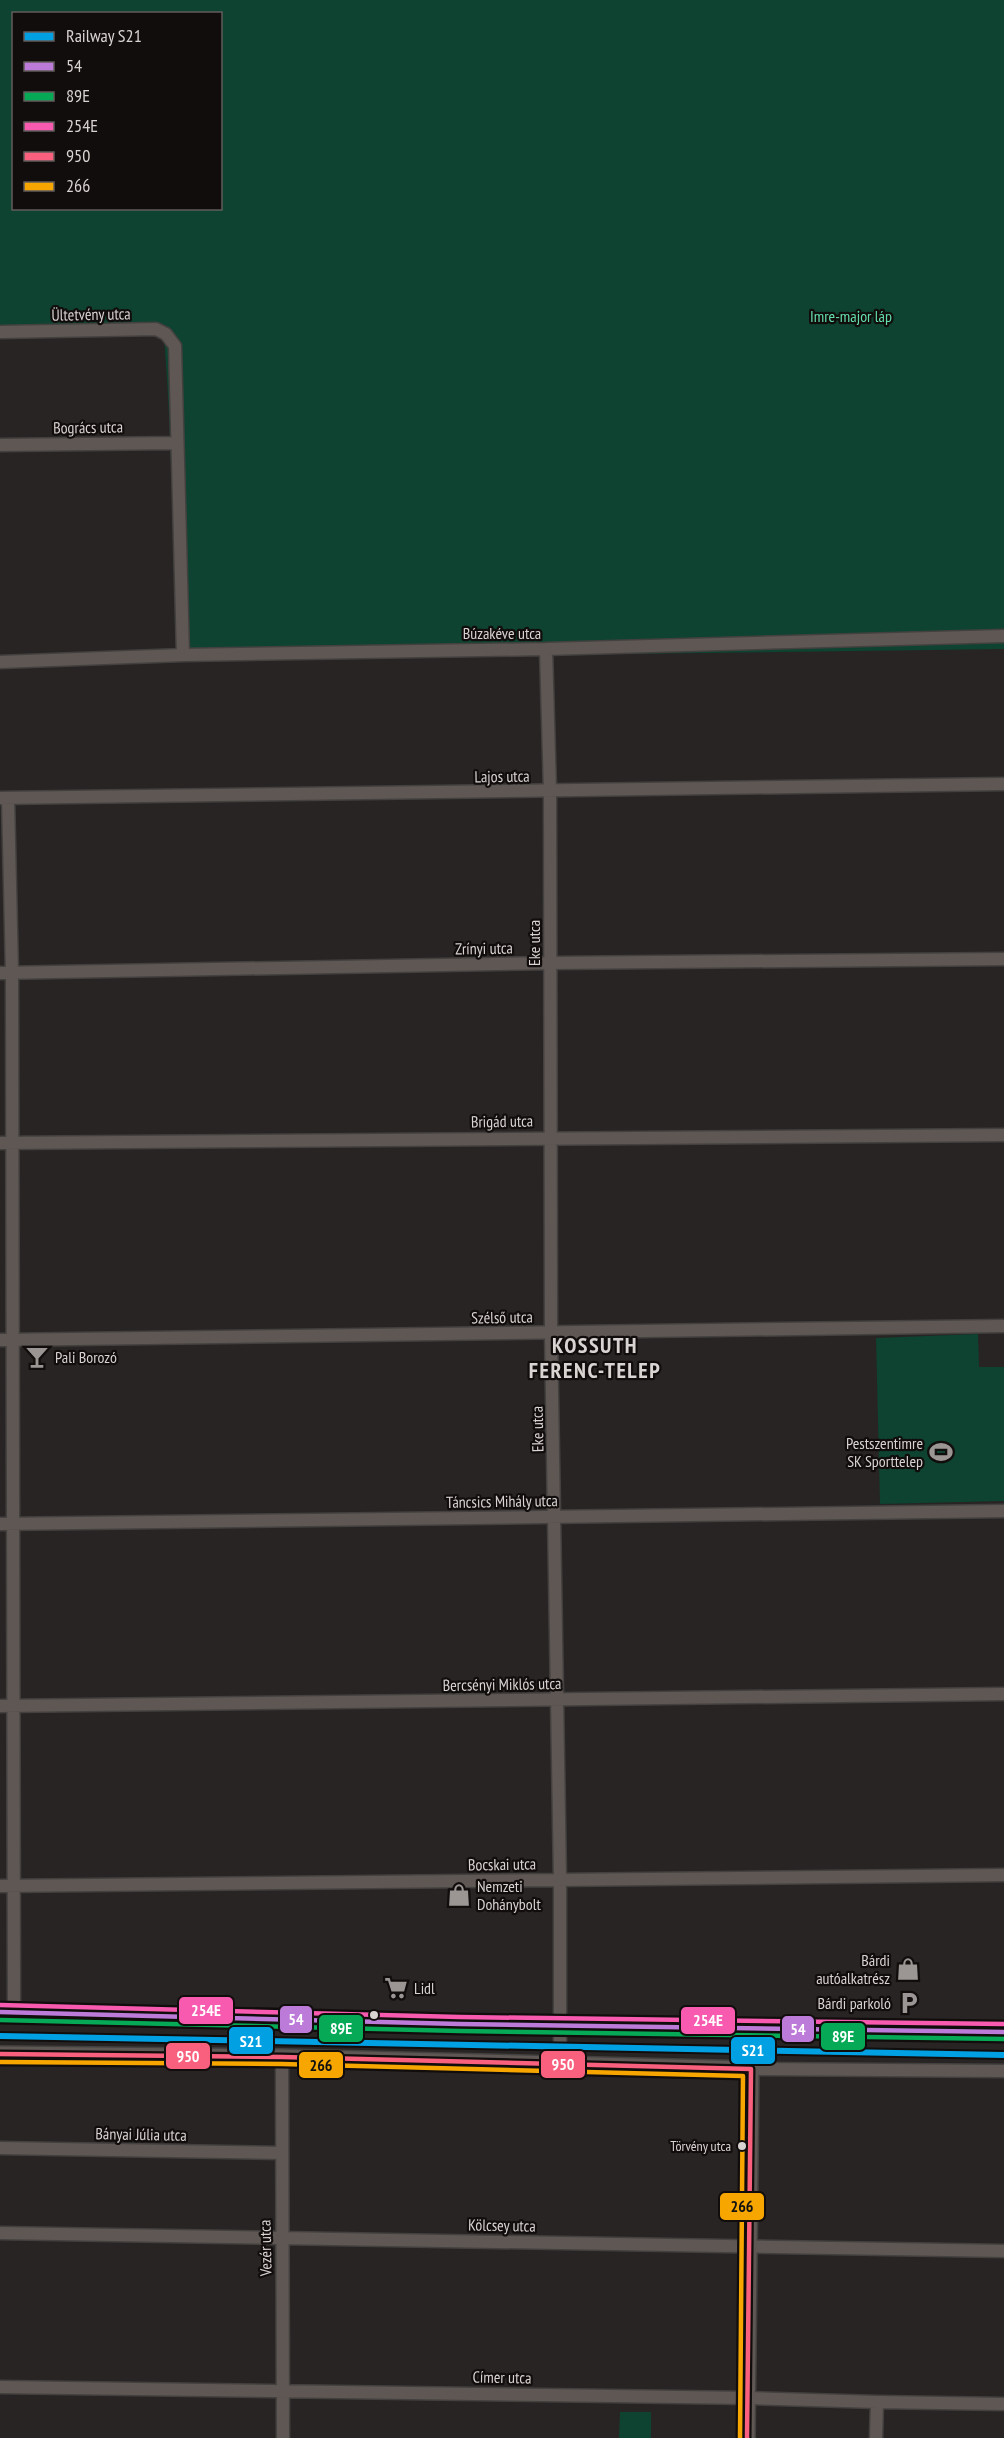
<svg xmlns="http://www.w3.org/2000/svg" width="1004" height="2438" viewBox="0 0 1004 2438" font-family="'PT Sans Narrow',sans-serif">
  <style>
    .green { fill: #0d4330; fill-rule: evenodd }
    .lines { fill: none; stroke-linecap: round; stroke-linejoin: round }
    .minor-casing { stroke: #434140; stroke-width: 15 }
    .tertiary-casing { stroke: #434140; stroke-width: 18 }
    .secondary-casing { stroke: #434140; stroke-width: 20 }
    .minor { stroke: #5f5753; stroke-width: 12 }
    .tertiary { stroke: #5f5753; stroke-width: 15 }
    .secondary { stroke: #655a53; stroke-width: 16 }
    .bus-1-casing { stroke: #110d0c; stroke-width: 9 }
    .bus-2-casing { stroke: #110d0c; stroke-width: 9 }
    .bus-3-casing { stroke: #110d0c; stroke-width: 9 }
    .bus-4-casing { stroke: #110d0c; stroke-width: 9 }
    .bus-5-casing { stroke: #110d0c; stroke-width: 9 }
    .bus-1 { stroke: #bd7bd9; stroke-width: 4.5 }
    .bus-2 { stroke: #06aa56; stroke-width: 4.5 }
    .bus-3 { stroke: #f75aaf; stroke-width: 4.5 }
    .bus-4 { stroke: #f8607d; stroke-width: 4.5 }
    .bus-5 { stroke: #f7a600; stroke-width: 4.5 }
    .rail-1-casing { stroke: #110d0c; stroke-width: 10 }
    .rail-1 { stroke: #00a0e3; stroke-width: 6 }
    .bus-dot { fill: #d9d3d1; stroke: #110d0c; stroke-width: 2 }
    .labels { text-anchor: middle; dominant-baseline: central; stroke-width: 4.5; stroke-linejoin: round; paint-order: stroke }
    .bus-label { font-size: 14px; fill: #d9d3d1; stroke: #110d0c; text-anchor: end }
    .street-label { font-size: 16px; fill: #d9d3d1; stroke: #110d0c }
    .park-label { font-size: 16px; fill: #63dfac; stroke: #110d0c }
    .poi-label { font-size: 16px; fill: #d9d3d1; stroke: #110d0c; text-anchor: start }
    .district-label { font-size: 22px; font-weight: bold; letter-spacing: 1.5px; fill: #d9d3d1; stroke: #110d0c }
    .line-badge { stroke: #110d0c; stroke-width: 2 }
    .badge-label { font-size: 16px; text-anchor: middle; font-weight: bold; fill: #fff }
    .pale-badge-label { font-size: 16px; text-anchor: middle; font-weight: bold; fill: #111 }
  </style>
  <rect width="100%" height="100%" fill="#282423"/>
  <!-- green -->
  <path class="green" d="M 0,0 L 1004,0 L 1004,649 L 177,660 C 172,552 173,445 164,337 L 156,334 L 0,338 ZM 14,14 L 220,14 L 220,208 L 14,208 Z
    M 978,1334 L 979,1367 L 1004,1367 L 1004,1501 L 880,1504 L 876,1338 Z
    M 620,2412 L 651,2412 L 651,2438 L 619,2438 Z"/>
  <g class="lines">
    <!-- minor casing -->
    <g class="minor-casing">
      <path id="minor" d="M 0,332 L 156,329 L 166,334 L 175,346 L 183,655
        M 0,445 L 176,443
        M 546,649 L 550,791 L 551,1333 L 560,1880 L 560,2065
        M 0,662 L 183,655 L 546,649 L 1004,636
        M 0,798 L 1004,784
        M 8,798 L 12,973 L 14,2012
        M 0,973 L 550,963 L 1004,959
        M 0,1143 L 1004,1135
        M 0,1340 L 1004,1326
        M 0,1524 L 1004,1511
        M 0,1706 L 1004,1694
        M 0,1886 L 1004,1875
        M 282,2057 L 283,2438
        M 751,2069 L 1004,2071
        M 0,2148 L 281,2153
        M 0,2233 L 1004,2251
        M 0,2387 L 747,2398 L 877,2402 L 1004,2404
        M 876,2438 L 877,2402"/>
    </g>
    <!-- tertiary casing -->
    <g class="tertiary-casing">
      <path id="tertiary" d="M 0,2054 L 282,2057 L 751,2069 L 747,2438"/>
    </g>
    <!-- secondary casing -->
    <g class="secondary-casing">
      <path id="secondary" d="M 0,2012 L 460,2024 L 1004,2032"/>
    </g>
    <!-- minor -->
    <use href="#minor" class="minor"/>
    <!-- tertiary -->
    <use href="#tertiary" class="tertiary"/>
    <!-- secondary -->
    <use href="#secondary" class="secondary"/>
    <!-- bus-1 casing -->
    <g class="bus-1-casing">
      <path id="bus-1" d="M 0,2012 L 460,2024 L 1004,2032"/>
    </g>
    <!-- bus-2 casing -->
    <g class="bus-2-casing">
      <path id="bus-2" d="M 0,2020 L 460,2031 L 1004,2039"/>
    </g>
    <!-- bus-3 casing -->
    <g class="bus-3-casing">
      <path id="bus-3" d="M 0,2005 L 460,2017 L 1004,2024"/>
    </g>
    <!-- bus-4 casing -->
    <g class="bus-4-casing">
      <path id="bus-4" d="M 0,2054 L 282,2057 L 751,2069
        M 747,2438 L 751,2069"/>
    </g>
    <!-- bus-5 casing -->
    <g class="bus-5-casing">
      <path id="bus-5" d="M 0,2062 L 282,2064 L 743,2076 L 740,2438"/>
    </g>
    <!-- bus-1 -->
    <use href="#bus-1" class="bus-1"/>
    <!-- bus-2 -->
    <use href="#bus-2" class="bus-2"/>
    <!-- bus-3 -->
    <use href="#bus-3" class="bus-3"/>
    <!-- bus-4 -->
    <use href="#bus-4" class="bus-4"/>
    <!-- bus-5 -->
    <use href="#bus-5" class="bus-5"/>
    <!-- rail-1 casing -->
    <g class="rail-1-casing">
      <path id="rail-1" d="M 0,2036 L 1004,2055"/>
    </g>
    <!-- rail-1 -->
    <use href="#rail-1" class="rail-1"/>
  </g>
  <!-- icons -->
  <defs>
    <g id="bar-bare" transform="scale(1.8)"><path d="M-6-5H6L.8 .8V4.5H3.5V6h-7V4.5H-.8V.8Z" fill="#9b9694" stroke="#110d0c" stroke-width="2.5" paint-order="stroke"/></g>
    <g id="stadium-bare" transform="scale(1.8)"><path d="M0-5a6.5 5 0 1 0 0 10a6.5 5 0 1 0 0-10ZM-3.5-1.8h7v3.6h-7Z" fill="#9b9694" stroke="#110d0c" stroke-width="2.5" paint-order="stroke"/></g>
    <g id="shop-bare" transform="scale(1.8)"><path d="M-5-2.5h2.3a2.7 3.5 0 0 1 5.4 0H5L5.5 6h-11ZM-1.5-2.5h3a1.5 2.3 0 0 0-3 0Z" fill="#9b9694" stroke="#110d0c" stroke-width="2.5" paint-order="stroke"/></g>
    <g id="supermarket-bare" transform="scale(1.8)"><path d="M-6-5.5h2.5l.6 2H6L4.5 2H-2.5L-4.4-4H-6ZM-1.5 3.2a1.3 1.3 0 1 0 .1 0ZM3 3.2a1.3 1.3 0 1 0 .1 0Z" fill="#9b9694" stroke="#110d0c" stroke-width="2.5" paint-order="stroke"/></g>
    <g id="parking-bare" transform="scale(1.8)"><path d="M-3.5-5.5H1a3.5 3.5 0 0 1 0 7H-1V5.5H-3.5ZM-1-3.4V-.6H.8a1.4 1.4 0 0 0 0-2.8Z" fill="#9b9694" stroke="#110d0c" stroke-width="2.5" paint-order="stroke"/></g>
  </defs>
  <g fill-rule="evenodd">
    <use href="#bar-bare" x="37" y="1357"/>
    <use href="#stadium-bare" x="941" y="1452"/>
    <use href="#shop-bare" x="459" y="1895"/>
    <use href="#shop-bare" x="908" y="1969"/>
    <use href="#supermarket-bare" x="396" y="1988"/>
    <use href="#parking-bare" x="909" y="2003"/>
  </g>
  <!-- markers -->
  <g class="bus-dot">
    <circle cx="374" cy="2015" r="5"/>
    <circle cx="742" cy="2146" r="5"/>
  </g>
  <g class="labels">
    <!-- bus labels -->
    <g class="bus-label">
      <text x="731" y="2146">Törvény utca</text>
    </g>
    <!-- street labels -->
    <g class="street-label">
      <text transform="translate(91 314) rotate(-1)">Ültetvény utca</text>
      <text transform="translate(88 427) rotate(-1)">Bogrács utca</text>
      <text x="502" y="633">Búzakéve utca</text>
      <text transform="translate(502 776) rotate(-1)">Lajos utca</text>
      <text transform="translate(534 943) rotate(-90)">Eke utca</text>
      <text transform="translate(484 948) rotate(-1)">Zrínyi utca</text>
      <text transform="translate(502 1121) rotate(-1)">Brigád utca</text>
      <text transform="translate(502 1317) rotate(-1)">Szélső utca</text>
      <text transform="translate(537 1429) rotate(-91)">Eke utca</text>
      <text transform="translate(502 1501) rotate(-1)">Táncsics Mihály utca</text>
      <text transform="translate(502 1684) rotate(-1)">Bercsényi Miklós utca</text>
      <text transform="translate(502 1864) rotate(-1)">Bocskai utca</text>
      <text transform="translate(141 2134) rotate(1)">Bányai Júlia utca</text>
      <text transform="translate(502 2225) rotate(1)">Kölcsey utca</text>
      <text transform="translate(265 2248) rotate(-91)">Vezér utca</text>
      <text transform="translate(502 2377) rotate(1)">Címer utca</text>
    </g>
    <!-- park labels -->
    <g class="park-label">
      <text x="851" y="316">Imre-major láp</text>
    </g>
    <!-- poi labels -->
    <g class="poi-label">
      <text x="55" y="1357">Pali Borozó</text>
      <text x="923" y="1443" text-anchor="end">Pestszentimre<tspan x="923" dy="18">SK Sporttelep</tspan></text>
      <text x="477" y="1886">Nemzeti<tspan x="477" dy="18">Dohánybolt</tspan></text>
      <text x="890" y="1960" text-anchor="end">Bárdi<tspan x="890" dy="18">autóalkatrész</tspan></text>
      <text x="414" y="1988">Lidl</text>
      <text x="891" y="2003" text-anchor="end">Bárdi parkoló</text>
    </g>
    <!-- district labels -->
    <g class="district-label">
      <text x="595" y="1345">KOSSUTH<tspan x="595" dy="25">FERENC-TELEP</tspan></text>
    </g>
  </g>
  <g class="line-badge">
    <rect x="178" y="1996" width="56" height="29" rx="6" fill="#f75aaf"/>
    <rect x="279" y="2005" width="34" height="29" rx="6" fill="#bd7bd9"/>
    <rect x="680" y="2006" width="56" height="29" rx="6" fill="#f75aaf"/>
    <rect x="318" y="2014" width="46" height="29" rx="6" fill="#06aa56"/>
    <rect x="781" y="2015" width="34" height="28" rx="6" fill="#bd7bd9"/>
    <rect x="820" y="2022" width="46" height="29" rx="6" fill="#06aa56"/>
    <rect x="228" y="2026" width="46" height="29" rx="6" fill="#00a0e3"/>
    <rect x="730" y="2036" width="46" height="29" rx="6" fill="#00a0e3"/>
    <rect x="165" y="2042" width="46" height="28" rx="6" fill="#f8607d"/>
    <rect x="540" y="2050" width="46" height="29" rx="6" fill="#f8607d"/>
    <rect x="298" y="2051" width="46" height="28" rx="6" fill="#f7a600"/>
    <rect x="719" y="2192" width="46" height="29" rx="6" fill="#f7a600"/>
  </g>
  <g class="badge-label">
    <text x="206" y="2016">254E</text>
    <text x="296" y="2025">54</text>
    <text x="708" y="2026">254E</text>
    <text x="341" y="2034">89E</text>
    <text x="798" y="2035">54</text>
    <text x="843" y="2042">89E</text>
    <text x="251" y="2047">S21</text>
    <text x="753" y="2056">S21</text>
    <text x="188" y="2062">950</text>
    <text x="563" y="2070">950</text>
  </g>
  <g class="pale-badge-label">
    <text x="321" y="2071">266</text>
    <text x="742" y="2212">266</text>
  </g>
  <!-- legend -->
  <rect x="12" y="12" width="210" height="198" fill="#110d0c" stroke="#615c5b" stroke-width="1.5"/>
  <rect x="24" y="32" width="30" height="9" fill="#00a0e3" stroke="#615c5b" stroke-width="1.5"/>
  <text x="66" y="42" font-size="18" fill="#d9d3d1">Railway S21</text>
  <rect x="24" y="62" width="30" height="9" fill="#bd7bd9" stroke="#615c5b" stroke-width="1.5"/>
  <text x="66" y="72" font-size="18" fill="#d9d3d1">54</text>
  <rect x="24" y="92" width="30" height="9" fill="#06aa56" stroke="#615c5b" stroke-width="1.5"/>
  <text x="66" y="102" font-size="18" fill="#d9d3d1">89E</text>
  <rect x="24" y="122" width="30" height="9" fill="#f75aaf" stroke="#615c5b" stroke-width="1.5"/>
  <text x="66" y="132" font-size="18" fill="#d9d3d1">254E</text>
  <rect x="24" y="152" width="30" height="9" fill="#f8607d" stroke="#615c5b" stroke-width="1.5"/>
  <text x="66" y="162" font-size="18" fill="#d9d3d1">950</text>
  <rect x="24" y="182" width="30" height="9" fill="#f7a600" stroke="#615c5b" stroke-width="1.5"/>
  <text x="66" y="192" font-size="18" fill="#d9d3d1">266</text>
</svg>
